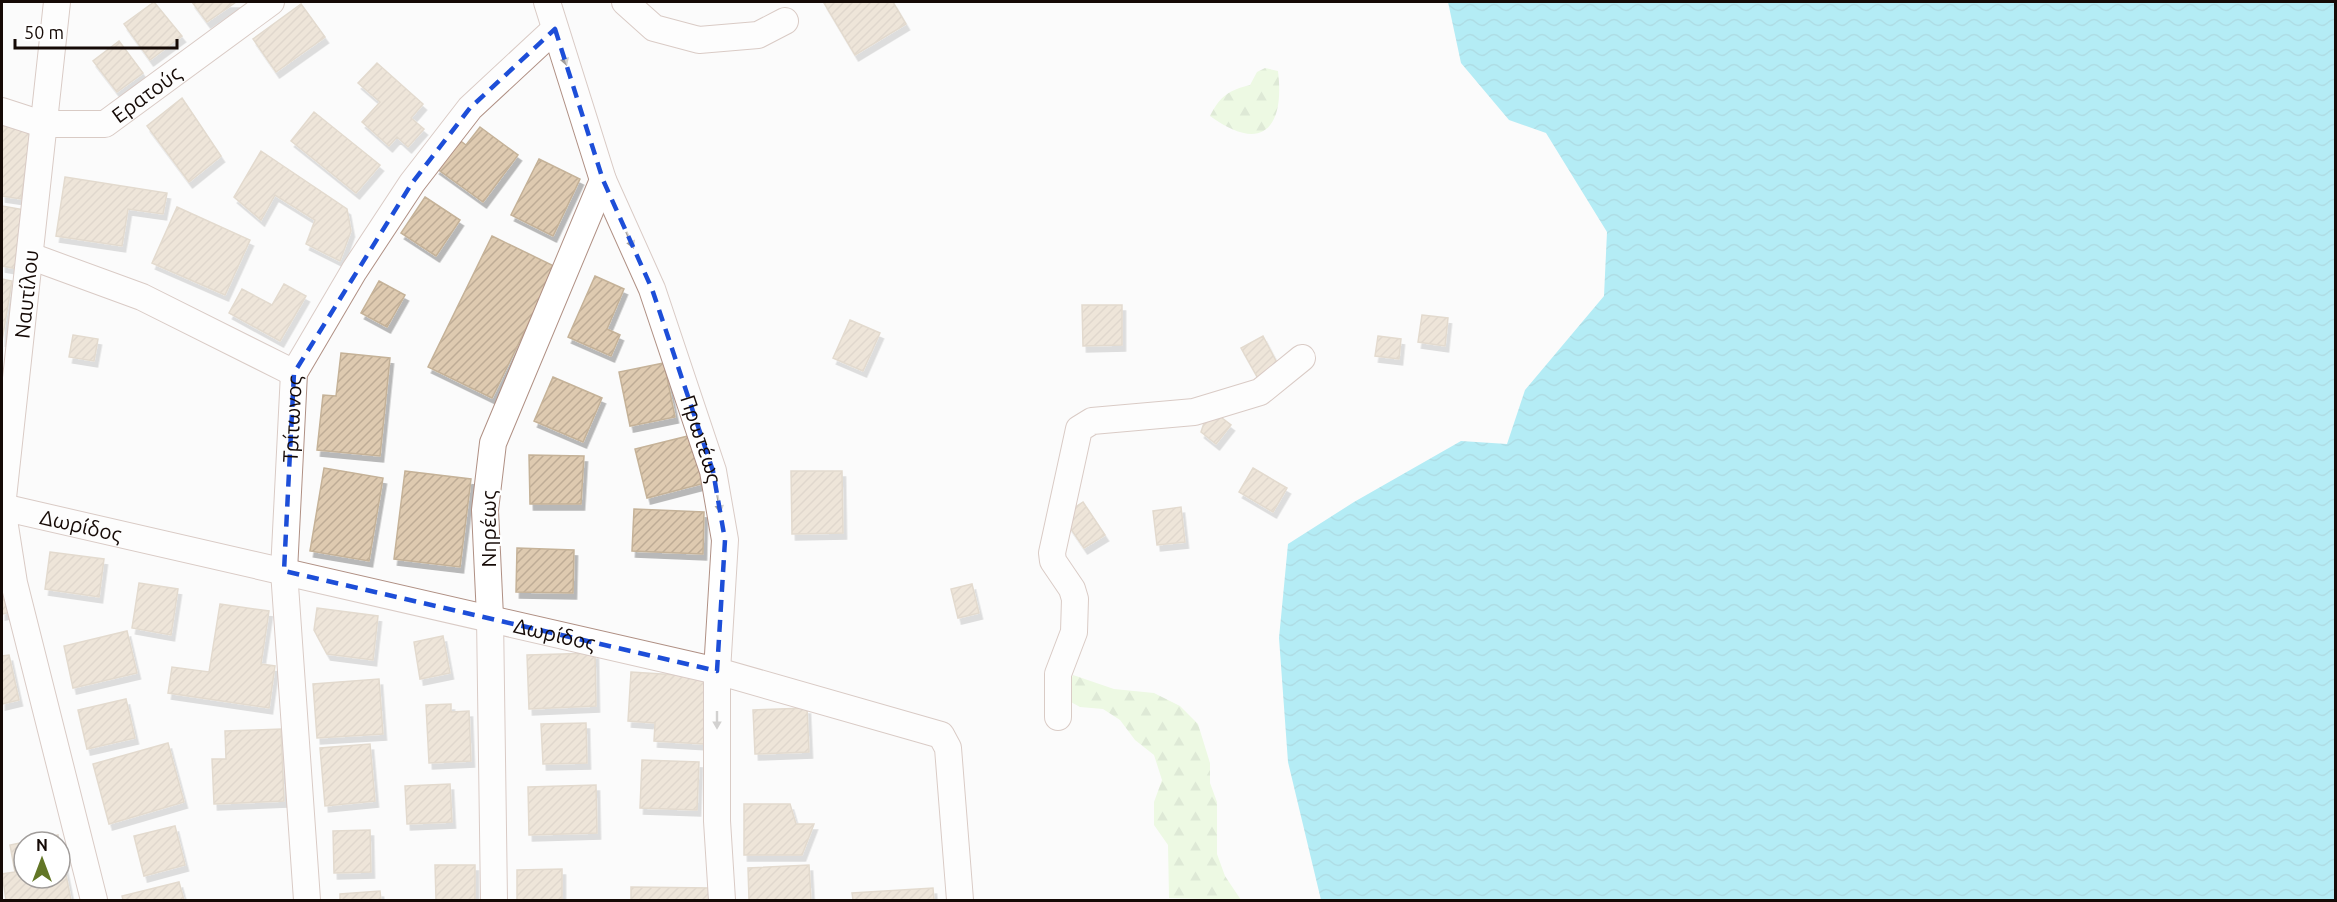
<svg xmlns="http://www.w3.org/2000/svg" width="2337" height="902" viewBox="0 0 2337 902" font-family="Ubuntu,sans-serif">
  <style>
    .forest { fill: url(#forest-firs) }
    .water { fill: url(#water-waves) }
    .building { fill: url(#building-hatch); stroke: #c5b298; stroke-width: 1.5; filter: url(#shadow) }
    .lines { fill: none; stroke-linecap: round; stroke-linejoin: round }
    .street-casing { stroke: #b09084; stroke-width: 28 }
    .street { stroke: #fff; stroke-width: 26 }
    .oneway { fill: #a19d9b }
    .marked { fill: none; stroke: #1d4ed8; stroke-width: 4.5; stroke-dasharray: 12 8; stroke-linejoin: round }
    .labels { text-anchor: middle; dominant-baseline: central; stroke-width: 4.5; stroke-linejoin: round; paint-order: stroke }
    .street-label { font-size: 21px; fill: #150a06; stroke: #fff }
  </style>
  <defs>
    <pattern id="forest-firs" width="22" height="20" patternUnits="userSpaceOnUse" patternTransform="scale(1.5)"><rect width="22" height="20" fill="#dbf6c6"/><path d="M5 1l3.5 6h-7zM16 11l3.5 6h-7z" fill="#bbd2a9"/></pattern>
    <pattern id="water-waves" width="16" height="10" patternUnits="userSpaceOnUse" patternTransform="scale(1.5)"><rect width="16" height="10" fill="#5ed9ed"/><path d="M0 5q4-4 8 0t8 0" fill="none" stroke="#51b9ca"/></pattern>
    <pattern id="building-hatch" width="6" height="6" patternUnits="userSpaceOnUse" patternTransform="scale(1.5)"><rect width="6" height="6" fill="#decab0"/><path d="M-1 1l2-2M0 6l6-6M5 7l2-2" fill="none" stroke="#beac96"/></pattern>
    <filter id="shadow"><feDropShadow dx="3.5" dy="6" stdDeviation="0" flood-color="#0004"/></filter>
  </defs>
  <rect width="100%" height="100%" fill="#fbfbfb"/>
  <!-- forest -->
  <path class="forest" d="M 1265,68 L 1278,71 C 1285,128 1262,154 1210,116 C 1220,96 1229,90 1250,85 L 1257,72 Z
    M 1073,675 L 1114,689 L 1154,693 L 1180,706 L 1198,724 L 1210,763 L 1210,783 L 1217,802 L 1217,854 L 1225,876 L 1241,900 L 1169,898 L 1168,845 L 1154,825 L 1154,802 L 1162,780 L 1154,755 L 1135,740 L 1120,720 L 1103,709 L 1080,707 L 1069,701 L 1069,685 Z"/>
  <!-- water -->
  <path class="water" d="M 1448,2 L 2335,2 L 2335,900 L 1321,900 L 1288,762 L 1279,638 L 1288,544 L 1354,502 L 1461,441 L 1507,444 L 1525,390 L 1604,296 L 1607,232 L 1546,133 L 1509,120 L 1461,63 Z"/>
  <!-- building -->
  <path class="building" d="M 154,2 L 182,36 L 150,60 L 124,24 Z
    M 192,2 L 236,2 L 207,22 Z
    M 826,2 L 893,2 L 906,24 L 855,55 L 824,3 Z
    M 301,4 L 325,37 L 276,72 L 253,39 Z
    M 119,41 L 143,73 L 117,92 L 93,61 Z
    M 377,63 L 423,104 L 411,118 L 424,129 L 408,147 L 397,137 L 389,146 L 362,122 L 380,102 L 358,83 Z
    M 182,98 L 221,156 L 189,182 L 147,126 Z
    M 314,112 L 380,165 L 356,193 L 291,141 Z
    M 2,126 L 31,131 L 21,199 L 2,196 Z
    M 480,127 L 518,155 L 483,202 L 436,168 L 458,139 L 466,145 Z
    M 261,151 L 347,209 L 351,231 L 340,261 L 306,244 L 315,220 L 275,195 L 261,220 L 234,197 Z
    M 539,159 L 580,179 L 553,236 L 511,215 Z
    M 65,177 L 167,193 L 163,214 L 128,209 L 122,246 L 56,236 Z
    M 425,197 L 460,220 L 436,256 L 401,233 Z
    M 2,206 L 31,211 L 24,270 L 2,266 Z
    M 177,207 L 250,240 L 225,295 L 152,263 Z
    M 492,236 L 556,267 L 492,398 L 428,367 Z
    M 595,276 L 624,289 L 607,329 L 620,335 L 611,356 L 568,337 Z
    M 2,279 L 12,281 L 2,341 Z
    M 379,281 L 405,295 L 387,327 L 361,313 Z
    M 284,284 L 306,296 L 280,341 L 229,313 L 242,289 L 272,305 Z
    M 1082,305 L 1122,305 L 1122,345 L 1083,346 Z
    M 1422,315 L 1448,318 L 1445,346 L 1418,342 Z
    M 850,320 L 880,333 L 863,371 L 833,358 Z
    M 73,335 L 98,339 L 94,361 L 69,357 Z
    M 1263,336 L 1276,361 L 1260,382 L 1241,348 Z
    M 1378,336 L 1401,339 L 1399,359 L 1375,356 Z
    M 341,353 L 390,358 L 380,456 L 317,450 L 323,395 L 336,396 Z
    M 664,363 L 675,417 L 630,426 L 619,372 Z
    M 553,377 L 602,398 L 583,442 L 534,421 Z
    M 1209,408 L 1231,425 L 1216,444 L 1201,432 Z
    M 692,435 L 705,483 L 647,498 L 635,449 Z
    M 529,455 L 584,456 L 581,504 L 530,504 Z
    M 324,468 L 383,478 L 369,561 L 310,551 Z
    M 1253,468 L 1287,488 L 1273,512 L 1239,492 Z
    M 405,471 L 471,479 L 460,567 L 394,559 Z
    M 791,471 L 842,471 L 843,533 L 792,534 Z
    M 1083,502 L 1105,535 L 1084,548 L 1062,516 Z
    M 1181,507 L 1185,542 L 1157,545 L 1153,511 Z
    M 634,509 L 704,512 L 703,554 L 632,551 Z
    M 517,548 L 574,550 L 573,593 L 516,592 Z
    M 50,552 L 104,559 L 99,597 L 45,589 Z
    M 2,577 L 16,611 L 2,614 Z
    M 139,583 L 178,589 L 171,635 L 132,628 Z
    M 972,584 L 979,613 L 958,618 L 951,589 Z
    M 220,604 L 269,611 L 261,664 L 275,666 L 269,708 L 168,693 L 172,667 L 209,672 Z
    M 317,608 L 378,616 L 373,660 L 327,654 L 314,630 Z
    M 127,631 L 137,673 L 73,688 L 64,646 Z
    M 443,636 L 450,673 L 420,679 L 414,642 Z
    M 595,653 L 596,706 L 529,709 L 527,655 Z
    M 9,655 L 19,700 L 2,704 L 2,656 Z
    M 631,672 L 708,677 L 704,744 L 654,741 L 655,723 L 628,721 Z
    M 379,679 L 383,734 L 317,738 L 313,684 Z
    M 126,699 L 135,738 L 87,749 L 78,710 Z
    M 451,704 L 451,712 L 469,711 L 471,761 L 429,763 L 426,705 Z
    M 807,708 L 809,752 L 755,754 L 753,710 Z
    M 586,723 L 587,763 L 543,764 L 541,724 Z
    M 281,729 L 284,801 L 214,804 L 212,759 L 226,759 L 225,731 Z
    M 168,743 L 184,802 L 109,824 L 93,764 Z
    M 370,744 L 375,801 L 325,806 L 320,748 Z
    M 642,760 L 699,762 L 697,810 L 640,808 Z
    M 450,784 L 452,822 L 407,824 L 405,786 Z
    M 596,785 L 597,833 L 529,835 L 528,787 Z
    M 744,804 L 790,804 L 796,824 L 814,824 L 802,855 L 744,855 Z
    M 175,826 L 185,865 L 144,876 L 134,836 Z
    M 370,830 L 371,872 L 334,873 L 333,831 Z
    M 58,835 L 59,842 L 24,842 L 24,878 L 60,878 L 60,845 L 71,900 L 6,900 L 2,874 L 15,872 L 10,845 Z
    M 435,865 L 475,865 L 475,900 L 436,900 Z
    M 809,865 L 811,900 L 749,900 L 748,868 Z
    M 562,869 L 562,900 L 517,900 L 517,870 Z
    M 179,882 L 184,900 L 123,900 L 122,896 Z
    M 631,887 L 712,888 L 712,900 L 631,900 Z
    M 933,888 L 934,900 L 853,900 L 852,893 Z
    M 380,891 L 381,900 L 340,900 L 340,894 Z"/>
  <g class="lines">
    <!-- street casing -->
    <g class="street-casing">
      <g id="street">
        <path d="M 57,2 L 2,507 L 14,583 L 94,900"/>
        <path id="s1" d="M 547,2 L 603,180 L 652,289 L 713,471 L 725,540 L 717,671 L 717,821 L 722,900"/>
        <path d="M 625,2 L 654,28 L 699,40 L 758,35 L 785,21"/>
        <path id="s2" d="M 2,111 L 42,124 L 105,124 L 271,2"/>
        <path d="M 30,256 L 142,297 L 294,373"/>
        <path id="s3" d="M 2,507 L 717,671 L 941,735 L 948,748 L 960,900"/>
        <path d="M 1058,717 L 1058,674 L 1074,632 L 1075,599 L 1072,589 L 1053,561 L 1052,553 L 1079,429 L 1092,421 L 1194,412 L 1260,392 L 1302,358"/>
        <path id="s4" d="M 307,900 L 284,571 L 294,373 L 354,271 L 412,183 L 470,108 L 555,29"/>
        <path d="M 494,900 L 490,617 L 485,510 L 493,443 L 603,180"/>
      </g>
    </g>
    <!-- street -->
    <use href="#street" class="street"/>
  </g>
  <!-- one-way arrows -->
  <defs><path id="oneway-solid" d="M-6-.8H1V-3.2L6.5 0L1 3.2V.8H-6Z" transform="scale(1.5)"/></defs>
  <g class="oneway">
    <use href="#oneway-solid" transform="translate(564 57) rotate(72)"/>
    <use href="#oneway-solid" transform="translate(630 240) rotate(66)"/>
    <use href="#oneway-solid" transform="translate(719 504) rotate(80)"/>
    <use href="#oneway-solid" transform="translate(717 720) rotate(90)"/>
  </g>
  <!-- marked area -->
  <path d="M0 0H2337V902H0ZM 555,29 L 603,180 L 652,289 L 713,471 L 725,540 L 717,671 L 284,571 L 294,373 L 412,183 L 470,108 Z" fill="#fbfbfb" fill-opacity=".55" fill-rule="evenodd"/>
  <path class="marked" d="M 555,29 L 603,180 L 652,289 L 713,471 L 725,540 L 717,671 L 284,571 L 294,373 L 412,183 L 470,108 Z"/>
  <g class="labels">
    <!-- street labels -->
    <g class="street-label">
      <text stroke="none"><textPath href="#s2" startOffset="156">Ερατούς</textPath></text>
      <text transform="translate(26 294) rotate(-84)">Ναυτίλου</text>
      <text stroke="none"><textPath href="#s4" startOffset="482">Τρίτωνος</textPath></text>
      <text stroke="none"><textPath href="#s1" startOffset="464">Πρωτέως</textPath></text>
      <text stroke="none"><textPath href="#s3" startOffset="81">Δωρίδος</textPath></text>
      <text transform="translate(488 529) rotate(-90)">Νηρέως</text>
      <text stroke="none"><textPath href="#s3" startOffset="567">Δωρίδος</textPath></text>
    </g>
  </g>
  <!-- border -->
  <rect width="2337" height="902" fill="none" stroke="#150a06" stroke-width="6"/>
  <!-- north arrow -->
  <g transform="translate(42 860)"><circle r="28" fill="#ffffff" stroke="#a19d9b" stroke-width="1.5"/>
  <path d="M0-4.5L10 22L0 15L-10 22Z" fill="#627626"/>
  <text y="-9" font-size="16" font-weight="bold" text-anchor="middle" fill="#150a06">N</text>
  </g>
  <!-- scale -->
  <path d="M15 39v9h162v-9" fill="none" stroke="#150a06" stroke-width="3"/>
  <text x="24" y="39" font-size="18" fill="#150a06" stroke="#ffffff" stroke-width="4.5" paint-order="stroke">50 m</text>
</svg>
